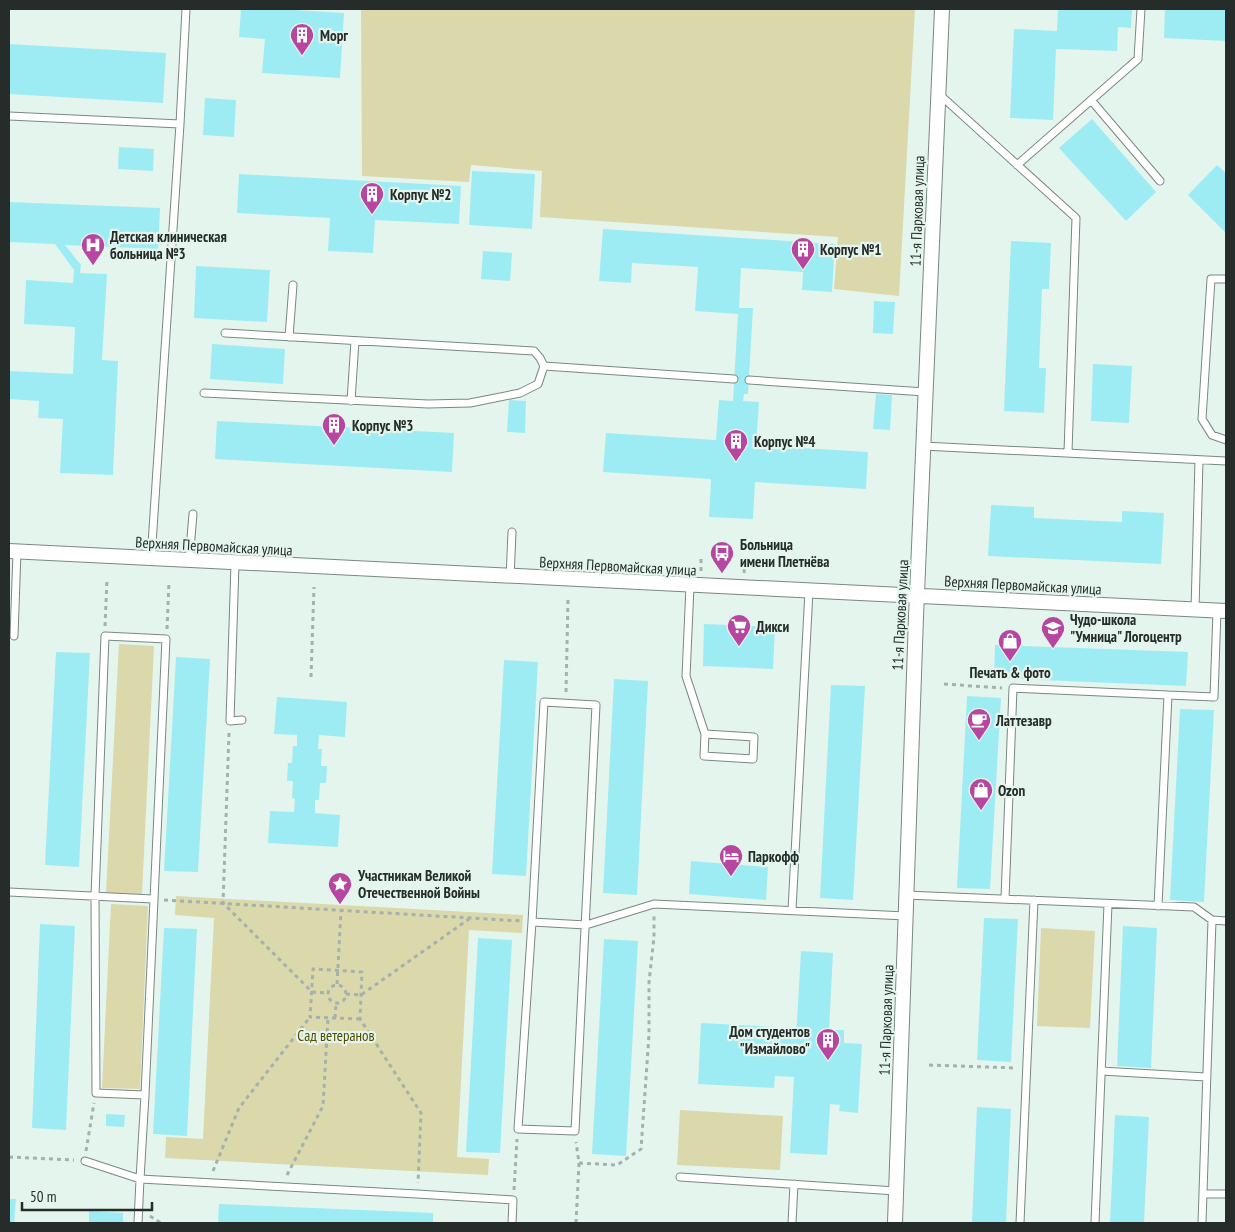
<svg xmlns="http://www.w3.org/2000/svg" width="1235" height="1232" viewBox="0 0 1235 1232" font-family="'PT Sans Narrow',sans-serif">
  <style>
    .green { fill: #dbd8ab }
    .building { fill: #9eecf3 }
    .lines { fill: none; stroke-linecap: round; stroke-linejoin: round }
    .service-casing { stroke: #798882; stroke-width: 9 }
    .minor-casing { stroke: #798882; stroke-width: 16 }
    .path { stroke: #a4b1ac; stroke-width: 3; stroke-dasharray: 4 4; stroke-linecap: butt }
    .service { stroke: #fff; stroke-width: 7 }
    .minor { stroke: #fff; stroke-width: 14 }
    .labels { text-anchor: middle; dominant-baseline: central; stroke-width: 4.5; stroke-linejoin: round; paint-order: stroke }
    .poi-label { font-size: 15px; font-weight: bold; fill: #252c29; stroke: #e4f5ee; text-anchor: start }
    .street-label { font-size: 15px; fill: #252c29; stroke: #e4f5ee }
    .park-label { font-size: 15px; fill: #514b01; stroke: #e4f5ee }
  </style>
  <rect width="100%" height="100%" fill="#e4f5ee"/>
  <!-- green -->
  <path class="green" d="M 361,9 L 915,9 L 899,296 L 834,289 L 838,237 L 540,217 L 542,171 L 471,165 L 469,182 L 362,176 Z
    M 119,644 L 154,646 L 142,894 L 106,893 Z
    M 176,896 L 523,915 L 522,933 L 469,930 L 457,1157 L 489,1159 L 488,1175 L 165,1158 L 166,1137 L 203,1139 L 214,918 L 175,915 Z
    M 111,904 L 148,906 L 140,1089 L 102,1088 Z
    M 1041,928 L 1095,931 L 1090,1028 L 1037,1026 Z
    M 680,1110 L 783,1116 L 780,1170 L 677,1165 Z"/>
  <!-- building -->
  <path class="building" d="M 241,9 L 279,9 L 344,13 L 340,78 L 262,73 L 265,39 L 239,37 Z
    M 1058,9 L 1132,9 L 1131,28 L 1118,27 L 1117,51 L 1056,49 L 1053,120 L 1010,118 L 1014,29 L 1057,31 Z
    M 1165,9 L 1226,9 L 1226,41 L 1164,38 Z
    M 9,44 L 166,53 L 163,103 L 9,94 Z
    M 205,98 L 236,100 L 234,137 L 203,135 Z
    M 1092,119 L 1156,192 L 1126,221 L 1059,148 Z
    M 119,147 L 154,149 L 153,171 L 118,169 Z
    M 1217,165 L 1226,173 L 1226,233 L 1188,195 Z
    M 472,171 L 535,174 L 532,229 L 469,225 Z
    M 239,174 L 461,186 L 459,224 L 375,220 L 373,253 L 328,251 L 330,218 L 237,213 Z
    M 9,202 L 160,208 L 158,249 L 65,245 L 81,265 L 80,273 L 107,274 L 102,360 L 118,361 L 113,475 L 60,473 L 63,419 L 38,418 L 39,401 L 9,399 L 9,371 L 73,374 L 75,327 L 24,324 L 26,280 L 73,283 L 74,270 L 55,244 L 9,242 Z
    M 603,229 L 835,244 L 832,292 L 802,290 L 803,272 L 741,268 L 739,308 L 753,308 L 748,394 L 744,394 L 743,401 L 759,402 L 756,445 L 868,452 L 866,489 L 755,482 L 753,519 L 709,517 L 711,479 L 603,472 L 606,433 L 716,440 L 719,400 L 733,401 L 738,314 L 695,311 L 698,267 L 632,263 L 631,283 L 599,281 Z
    M 1011,241 L 1051,243 L 1049,289 L 1042,289 L 1039,368 L 1046,368 L 1044,413 L 1004,411 Z
    M 483,251 L 512,253 L 510,281 L 481,279 Z
    M 196,266 L 270,270 L 267,322 L 194,318 Z
    M 874,301 L 895,302 L 893,334 L 873,333 Z
    M 212,344 L 285,349 L 283,384 L 210,379 Z
    M 1093,364 L 1132,366 L 1129,423 L 1091,421 Z
    M 876,394 L 892,395 L 890,430 L 873,429 Z
    M 509,400 L 526,401 L 525,433 L 507,432 Z
    M 217,421 L 454,433 L 452,472 L 215,459 Z
    M 991,505 L 1034,507 L 1034,518 L 1122,522 L 1122,511 L 1164,513 L 1161,564 L 988,556 Z
    M 717,564 L 728,564 L 727,569 L 717,569 Z
    M 704,624 L 775,627 L 773,669 L 703,666 Z
    M 995,645 L 1188,652 L 1186,686 L 994,678 Z
    M 56,652 L 90,653 L 79,867 L 45,865 Z
    M 176,657 L 210,659 L 198,872 L 164,871 Z
    M 504,660 L 538,662 L 526,876 L 492,874 Z
    M 614,679 L 648,681 L 637,895 L 603,893 Z
    M 831,685 L 865,686 L 853,900 L 820,898 Z
    M 967,696 L 1001,698 L 990,889 L 957,888 Z
    M 277,697 L 347,702 L 345,737 L 319,735 L 318,749 L 322,749 L 321,766 L 327,766 L 326,783 L 320,783 L 319,800 L 315,800 L 315,813 L 340,815 L 338,847 L 268,843 L 270,811 L 294,812 L 295,799 L 292,798 L 293,781 L 287,781 L 288,763 L 292,763 L 293,746 L 297,746 L 297,735 L 274,734 Z
    M 1180,709 L 1214,710 L 1204,902 L 1170,900 Z
    M 691,861 L 768,867 L 766,900 L 689,894 Z
    M 984,918 L 1018,919 L 1011,1062 L 977,1060 Z
    M 40,924 L 75,926 L 66,1130 L 32,1128 Z
    M 1123,926 L 1157,928 L 1151,1068 L 1117,1066 Z
    M 164,928 L 197,929 L 187,1136 L 153,1134 Z
    M 478,938 L 512,940 L 500,1153 L 466,1152 Z
    M 604,939 L 638,941 L 626,1156 L 592,1154 Z
    M 801,951 L 833,953 L 829,1030 L 844,1030 L 844,1043 L 862,1044 L 858,1113 L 839,1111 L 840,1105 L 830,1104 L 827,1155 L 790,1153 L 794,1077 L 775,1076 L 774,1088 L 698,1084 L 701,1023 L 778,1027 L 778,1037 L 796,1038 Z
    M 977,1107 L 1011,1109 L 1006,1223 L 972,1223 Z
    M 106,1114 L 125,1115 L 124,1127 L 106,1126 Z
    M 1115,1115 L 1149,1117 L 1144,1223 L 1110,1223 Z
    M 9,1199 L 16,1199 L 14,1223 L 9,1223 Z
    M 219,1204 L 433,1213 L 433,1223 L 218,1223 Z
    M 89,1211 L 123,1213 L 123,1223 L 89,1223 Z"/>
  <g class="lines">
    <!-- service casing -->
    <g class="service-casing">
      <path id="service" d="M 939,94 L 1076,218 L 1068,452
        M 1091,100 L 1160,181
        M 9,116 L 180,124 L 151,559
        M 180,124 L 186,9
        M 1017,165 L 1138,59 L 1141,9
        M 1226,279 L 1211,279 L 1202,419 L 1212,435 L 1226,440
        M 289,337 L 293,285
        M 544,366 L 734,379
        M 749,380 L 925,392
        M 204,393 L 428,404 L 470,403 L 520,393 L 538,384 L 544,366 L 540,358 L 534,351 L 225,333
        M 351,401 L 355,341
        M 923,446 L 1226,461
        M 189,561 L 193,514
        M 235,563 L 230,721 L 242,720
        M 510,578 L 512,532
        M 690,586 L 686,676 L 705,734 L 704,756 L 753,759 L 754,737 L 705,734
        M 1195,610 L 1199,460
        M 14,636 L 17,552
        M 1168,695 L 1214,697 L 1217,611
        M 9,892 L 153,899
        M 906,895 L 1194,907 L 1212,920 L 1202,1223
        M 1005,899 L 1013,688 L 1168,695 L 1158,906
        M 792,910 L 809,591
        M 1212,920 L 1226,921
        M 532,922 L 544,702 L 596,705 L 575,1131 L 518,1129 L 532,922 L 586,925 L 654,904 L 906,916
        M 1101,1071 L 1206,1077
        M 85,1161 L 140,1179 L 145,1095 L 96,1093 L 95,896 L 105,636 L 166,639 L 145,1095
        M 680,1177 L 896,1191
        M 1203,1194 L 1226,1194
        M 138,1223 L 140,1179 L 417,1194 L 513,1200 L 512,1223
        M 792,1223 L 794,1184
        M 1020,1223 L 1034,900
        M 1095,1223 L 1108,904"/>
    </g>
    <!-- minor casing -->
    <g class="minor-casing">
      <path id="minor" d="M 9,551 C 414,573 820,591 1226,611
        M 895,1223 L 916,617 L 942,9"/>
    </g>
    <!-- path -->
    <path class="path" d="M 701,571 L 701,559
      M 744,573 L 745,562
      M 105,626 L 107,579
      M 167,629 L 169,582
      M 311,677 L 314,587
      M 944,684 L 1002,688
      M 566,692 L 568,599
      M 229,733 L 223,903 L 312,992 L 327,993
      M 164,900 L 522,921
      M 337,984 L 341,911
      M328 994a9 9 0 1 1 18 0a9 9 0 1 1-18 0Z
      M 346,994 L 361,995 L 469,919
      M 335,1018 L 336,1003
      M 360,1019 L 310,1017 L 313,969 L 362,972 L 360,1019 L 421,1113 L 418,1183
      M 929,1065 L 1016,1068
      M 86,1151 L 94,1103
      M 9,1157 L 74,1160
      M 579,1163 L 617,1165 L 641,1149 L 649,1035 L 649,982 L 654,937 L 654,914
      M 213,1171 L 239,1108 L 310,1017
      M 287,1175 L 323,1106 L 328,1018
      M 514,1190 L 517,1139
      M 150,1216 L 161,1223
      M 576,1223 L 579,1163 L 576,1142"/>
    <!-- service -->
    <use href="#service" class="service"/>
    <!-- minor -->
    <use href="#minor" class="minor"/>
  </g>
  <!-- icons -->
  <defs>
    <g id="building-pin" transform="scale(1.25)"><path d="M0 17L-7.5 6A9.5 9.5 0 1 1 7.5 6Z" fill="#b746a1" stroke="#e4f5ee"/><path d="M-4-6H4V6H1V3H-1V6H-4ZM-2.5-4.3h1.7v1.8h-1.7ZM.8-4.3h1.7v1.8H.8ZM-2.5-1h1.7V.8h-1.7ZM.8-1h1.7V.8H.8Z" fill="#fff"/></g>
    <g id="hospital-pin" transform="scale(1.25)"><path d="M0 17L-7.5 6A9.5 9.5 0 1 1 7.5 6Z" fill="#b746a1" stroke="#e4f5ee"/><path d="M-5-5h3v3.5h4V-5h3V5h-3V1.5h-4V5h-3Z" fill="#fff"/></g>
    <g id="bus-pin" transform="scale(1.25)"><path d="M0 17L-7.5 6A9.5 9.5 0 1 1 7.5 6Z" fill="#b746a1" stroke="#e4f5ee"/><path d="M-5-6H5V4H4V6H2V4H-2V6H-4V4H-5ZM-3.5-4V0h7V-4ZM-3.5 1.2v1.5H-2V1.2ZM2 1.2v1.5H3.5V1.2Z" fill="#fff"/></g>
    <g id="supermarket-pin" transform="scale(1.25)"><path d="M0 17L-7.5 6A9.5 9.5 0 1 1 7.5 6Z" fill="#b746a1" stroke="#e4f5ee"/><path d="M-6-5.5h2.5l.6 2H6L4.5 2H-2.5L-4.4-4H-6ZM-1.5 3.2a1.3 1.3 0 1 0 .1 0ZM3 3.2a1.3 1.3 0 1 0 .1 0Z" fill="#fff"/></g>
    <g id="school-pin" transform="scale(1.25)"><path d="M0 17L-7.5 6A9.5 9.5 0 1 1 7.5 6Z" fill="#b746a1" stroke="#e4f5ee"/><path d="M0-5L7-2L0 1L-7-2ZM-4 1L0 2.5L4 1V4Q0 6-4 4Z" fill="#fff"/></g>
    <g id="shop-pin" transform="scale(1.25)"><path d="M0 17L-7.5 6A9.5 9.5 0 1 1 7.5 6Z" fill="#b746a1" stroke="#e4f5ee"/><path d="M-5-2.5h2.3a2.7 3.5 0 0 1 5.4 0H5L5.5 6h-11ZM-1.5-2.5h3a1.5 2.3 0 0 0-3 0Z" fill="#fff"/></g>
    <g id="cafe-pin" transform="scale(1.25)"><path d="M0 17L-7.5 6A9.5 9.5 0 1 1 7.5 6Z" fill="#b746a1" stroke="#e4f5ee"/><path d="M-5.5-4.5H6V0H3Q3 3.5 0 3.5H-2.5Q-5.5 3.5-5.5 0ZM3-3.2v2h1.7v-2ZM-6 4.5H4V6H-6Z" fill="#fff"/></g>
    <g id="hotel-pin" transform="scale(1.25)"><path d="M0 17L-7.5 6A9.5 9.5 0 1 1 7.5 6Z" fill="#b746a1" stroke="#e4f5ee"/><path d="M-6-4.5h1.5V1H6V5H4.5V3h-9V5H-6ZM-4 0a1.8 1.8 0 1 1 3.6 0ZM.5 0V-2.5h3Q6-2.5 6 0Z" fill="#fff"/></g>
    <g id="sight-pin" transform="scale(1.25)"><path d="M0 17L-7.5 6A9.5 9.5 0 1 1 7.5 6Z" fill="#b746a1" stroke="#e4f5ee"/><path d="M0-6L1.8-2.2L6-1.7L2.9 1.2L3.7 5.4L0 3.3L-3.7 5.4L-2.9 1.2L-6-1.7L-1.8-2.2Z" fill="#fff"/></g>
  </defs>
  <g fill-rule="evenodd">
    <use href="#building-pin" x="302" y="35"/>
    <use href="#building-pin" x="372" y="194"/>
    <use href="#hospital-pin" x="93" y="245"/>
    <use href="#building-pin" x="803" y="249"/>
    <use href="#building-pin" x="334" y="425"/>
    <use href="#building-pin" x="736" y="441"/>
    <use href="#bus-pin" x="722" y="553"/>
    <use href="#supermarket-pin" x="739" y="626"/>
    <use href="#school-pin" x="1053" y="628"/>
    <use href="#shop-pin" x="1010" y="641"/>
    <use href="#cafe-pin" x="979" y="720"/>
    <use href="#shop-pin" x="981" y="790"/>
    <use href="#hotel-pin" x="731" y="856"/>
    <use href="#sight-pin" x="340" y="884"/>
    <use href="#building-pin" x="828" y="1040"/>
  </g>
  <g class="labels">
    <!-- poi labels -->
    <g class="poi-label">
      <text x="320" y="35">Морг</text>
      <text x="390" y="194">Корпус №2</text>
      <text x="110" y="236">Детская клиническая<tspan x="110" dy="17">больница №3</tspan></text>
      <text x="820" y="249">Корпус №1</text>
      <text x="352" y="425">Корпус №3</text>
      <text x="754" y="441">Корпус №4</text>
      <text x="740" y="544">Больница<tspan x="740" dy="17">имени Плетнёва</tspan></text>
      <text x="1070" y="619">Чудо-школа<tspan x="1070" dy="17">"Умница" Логоцентр</tspan></text>
      <text x="756" y="626">Дикси</text>
      <text x="1010" y="672" text-anchor="middle">Печать &amp; фото</text>
      <text x="996" y="720">Латтезавр</text>
      <text x="998" y="790">Ozon</text>
      <text x="748" y="856">Паркофф</text>
      <text x="358" y="875">Участникам Великой<tspan x="358" dy="17">Отечественной Войны</tspan></text>
      <text x="810" y="1031" text-anchor="end">Дом студентов<tspan x="810" dy="17">"Измайлово"</tspan></text>
    </g>
    <!-- street labels -->
    <g class="street-label">
      <text transform="translate(917 211) rotate(-88)">11-я Парковая улица</text>
      <text transform="translate(214 546) rotate(3)">Верхняя Первомайская улица</text>
      <text transform="translate(618 566) rotate(3)">Верхняя Первомайская улица</text>
      <text transform="translate(1023 585) rotate(3)">Верхняя Первомайская улица</text>
      <text transform="translate(900 615) rotate(-87)">11-я Парковая улица</text>
      <text transform="translate(886 1020) rotate(-88)">11-я Парковая улица</text>
    </g>
    <!-- park labels -->
    <g class="park-label">
      <text x="336" y="1035">Сад ветеранов</text>
    </g>
  </g>
  <!-- border -->
  <rect width="1235" height="1232" fill="none" stroke="#252c29" stroke-width="20"/>
  <!-- scale -->
  <path d="M22 1202v8h130v-8" fill="none" stroke="#252c29" stroke-width="2.5"/>
  <text x="30" y="1202" font-size="15" fill="#252c29" stroke="#e4f5ee" stroke-width="4" paint-order="stroke">50 m</text>
</svg>
